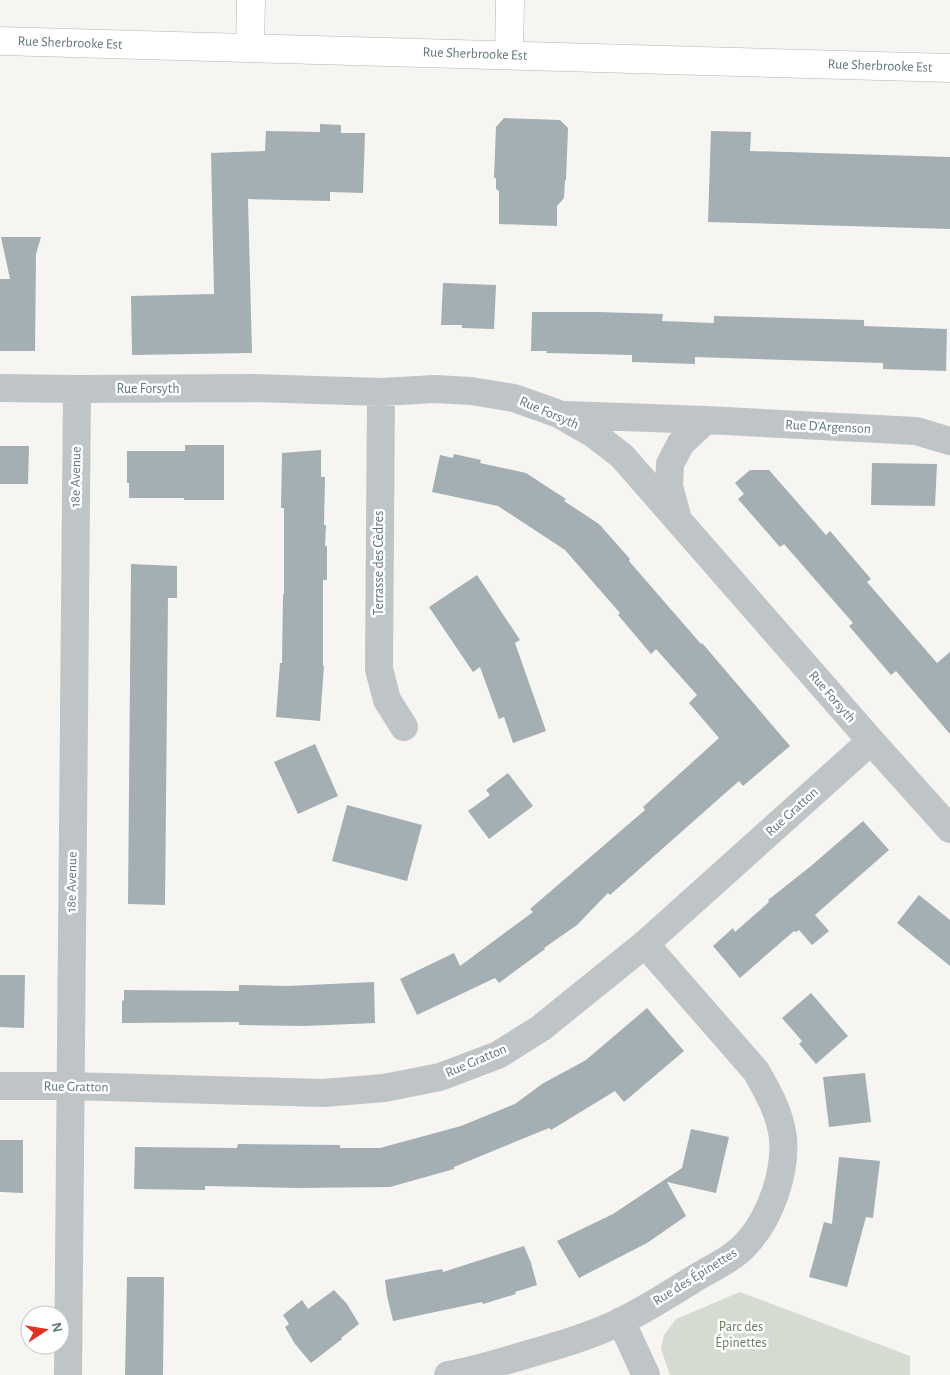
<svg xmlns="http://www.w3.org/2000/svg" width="950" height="1375" viewBox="0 0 950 1375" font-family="'Alegreya Sans',sans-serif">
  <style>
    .park { fill: #d6dbd1 }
    .building { fill: #a3afb2 }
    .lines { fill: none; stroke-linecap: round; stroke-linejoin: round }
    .primary-casing { stroke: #b0b6b9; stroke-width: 29 }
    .street { stroke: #bfc4c6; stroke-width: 28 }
    .primary { stroke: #fff; stroke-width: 28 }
    .labels { text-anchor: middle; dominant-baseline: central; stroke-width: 5; stroke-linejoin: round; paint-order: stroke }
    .street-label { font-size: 14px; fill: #61767d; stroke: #fff }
    .park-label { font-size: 14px; fill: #6c7a63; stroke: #fff }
  </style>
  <rect width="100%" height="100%" fill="#f6f5f2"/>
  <!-- park -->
  <path class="park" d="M 740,1292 L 910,1356 L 910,1375 L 670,1375 L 661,1349 L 664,1335 L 676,1319 Z"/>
  <!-- building -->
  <path class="building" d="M 504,118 L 560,120 L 568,128 L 566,180 L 565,180 L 564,198 L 557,206 L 557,226 L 499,224 L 499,191 L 496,189 L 496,178 L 494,178 L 496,127 Z
    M 320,124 L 341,125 L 341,133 L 365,133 L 363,193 L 330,192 L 330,201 L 248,199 L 252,353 L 132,355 L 131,296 L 214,294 L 211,153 L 265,151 L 266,131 L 320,132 Z
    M 711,131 L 751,132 L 750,151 L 950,157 L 950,229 L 708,222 Z
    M 1,237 L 41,237 L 36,254 L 35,351 L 0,351 L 0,279 L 10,279 Z
    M 443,283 L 496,285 L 494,329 L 462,328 L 462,325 L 441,325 Z
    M 532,312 L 597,312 L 663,314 L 662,321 L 714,323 L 714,316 L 864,320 L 864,326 L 947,329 L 946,371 L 883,369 L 883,363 L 695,357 L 695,364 L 632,362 L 632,355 L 546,353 L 547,351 L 531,351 Z
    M 185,445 L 224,445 L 224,500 L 184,500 L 184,498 L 129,498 L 129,483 L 127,483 L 127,451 L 185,451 Z
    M 0,446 L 29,446 L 28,484 L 0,484 Z
    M 321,450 L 321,477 L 325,477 L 324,525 L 326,525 L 325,546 L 327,546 L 327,580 L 323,580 L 323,666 L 324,666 L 320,721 L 276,717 L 280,663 L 282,663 L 283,594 L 284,594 L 284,508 L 281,508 L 282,453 Z
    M 454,454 L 481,460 L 480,463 L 526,473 L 566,499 L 564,501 L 599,524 L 630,559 L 629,561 L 642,576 L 701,644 L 702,643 L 790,746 L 743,786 L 739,781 L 610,895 L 608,893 L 577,925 L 544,948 L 545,949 L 499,983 L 495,978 L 417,1015 L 400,979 L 454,953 L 460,966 L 533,912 L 530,909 L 645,810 L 643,807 L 719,738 L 689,703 L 697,695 L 656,649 L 651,654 L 618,615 L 620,613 L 565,550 L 498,506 L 432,492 L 440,455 L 453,458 Z
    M 872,463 L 937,464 L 935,506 L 871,505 Z
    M 750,470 L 769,470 L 826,535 L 830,531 L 871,579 L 867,582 L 937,663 L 950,652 L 950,734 L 896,671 L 891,675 L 849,626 L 853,623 L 784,544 L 780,547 L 738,499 L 744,494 L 735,483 Z
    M 131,564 L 177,566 L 177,598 L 168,598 L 165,905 L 128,904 Z
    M 477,575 L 520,640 L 515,643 L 546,731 L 513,743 L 504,717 L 499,719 L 480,667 L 473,672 L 429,607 Z
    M 315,744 L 338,796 L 298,814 L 274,762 Z
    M 508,773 L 533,806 L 489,839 L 468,811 L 490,795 L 486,790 Z
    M 347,805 L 422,825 L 407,881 L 332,861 Z
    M 863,821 L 889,850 L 815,915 L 829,931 L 812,945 L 799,930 L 796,932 L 794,931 L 740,978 L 713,946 L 733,928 L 735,932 L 769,902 L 768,900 L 811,866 Z
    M 919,895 L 950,920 L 950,966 L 897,923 Z
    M 0,975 L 25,975 L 24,1028 L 0,1027 Z
    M 374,982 L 375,1023 L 305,1026 L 239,1025 L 239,1022 L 122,1023 L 122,1001 L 124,1000 L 124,990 L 239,991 L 239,985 L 288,986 Z
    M 811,993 L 848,1036 L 816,1064 L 799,1044 L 802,1041 L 782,1018 Z
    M 647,1008 L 684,1051 L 624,1102 L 615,1091 L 551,1130 L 549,1128 L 454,1167 L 454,1169 L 390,1187 L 296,1188 L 205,1186 L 205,1190 L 134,1189 L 135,1147 L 237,1148 L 238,1144 L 340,1145 L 340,1148 L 380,1148 L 461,1126 L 515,1104 L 542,1084 L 586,1060 Z
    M 865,1073 L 871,1122 L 829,1127 L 823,1077 Z
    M 691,1129 L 729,1137 L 716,1193 L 667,1182 L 686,1216 L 647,1243 L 579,1278 L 557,1241 L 613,1214 L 682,1168 Z
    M 0,1140 L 23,1140 L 23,1193 L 0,1192 Z
    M 839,1157 L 880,1161 L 873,1218 L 866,1217 L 847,1287 L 809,1277 L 824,1222 L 832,1224 Z
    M 524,1246 L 531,1263 L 537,1285 L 515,1292 L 516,1294 L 483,1304 L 482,1302 L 393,1321 L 387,1296 L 385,1280 L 442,1269 L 443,1272 Z
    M 127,1277 L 164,1277 L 163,1375 L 125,1375 Z
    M 334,1290 L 347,1304 L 359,1324 L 341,1338 L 342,1339 L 311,1363 L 295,1344 L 285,1327 L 289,1324 L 283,1315 L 302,1300 L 308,1309 Z"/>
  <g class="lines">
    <!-- primary casing -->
    <g class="primary-casing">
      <path id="primary" d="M 0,41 L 950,68
        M 250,48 L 251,0
        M 509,55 L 510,0"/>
    </g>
    <!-- street -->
    <path class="street" d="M 0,388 L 77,389 L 252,388 L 381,392 L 435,389 L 471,391 L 514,398 L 559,414 L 592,433 L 622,456 L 871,741 L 950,829
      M 381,392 L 379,669 L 387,700 L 404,727
      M 566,415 L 706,420 L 916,431 L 950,441
      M 677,516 L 669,486 L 670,464 L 681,443 L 706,420
      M 0,1086 L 70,1086 L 323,1093 L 384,1088 L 440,1077 L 498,1055 L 541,1028 L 645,944 L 871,741
      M 621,1321 L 646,1375
      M 68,1375 L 77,389
      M 448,1375 C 477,1370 504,1361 532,1353 C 563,1344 593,1335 622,1321 C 648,1308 673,1292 697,1277 C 714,1267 734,1258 747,1243 C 771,1217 786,1172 783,1138 C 780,1113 768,1092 756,1071 L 645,944"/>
    <!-- primary -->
    <use href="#primary" class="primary"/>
  </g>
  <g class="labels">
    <!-- street labels -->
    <g class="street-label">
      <text transform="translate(70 43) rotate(2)">Rue Sherbrooke Est</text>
      <text transform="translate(475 54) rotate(2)">Rue Sherbrooke Est</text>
      <text transform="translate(880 66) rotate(2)">Rue Sherbrooke Est</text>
      <text x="148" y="389">Rue Forsyth</text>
      <text transform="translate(549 413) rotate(23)">Rue Forsyth</text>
      <text transform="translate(828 427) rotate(3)">Rue D'Argenson</text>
      <text transform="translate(76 477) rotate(-89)">18e Avenue</text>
      <text transform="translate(379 563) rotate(-90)">Terrasse des Cèdres</text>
      <text transform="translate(832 697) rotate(49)">Rue Forsyth</text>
      <text transform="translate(792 812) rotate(-42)">Rue Gratton</text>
      <text transform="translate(72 882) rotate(-89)">18e Avenue</text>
      <text transform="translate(476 1061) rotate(-23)">Rue Gratton</text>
      <text transform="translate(76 1087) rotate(1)">Rue Gratton</text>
      <text transform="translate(695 1277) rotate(-32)">Rue des Épinettes</text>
    </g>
    <!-- park labels -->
    <g class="park-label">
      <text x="741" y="1327">Parc des<tspan x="741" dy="16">Épinettes</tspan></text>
    </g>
  </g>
  <!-- north arrow -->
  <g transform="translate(45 1330) rotate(78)"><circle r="24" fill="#ffffff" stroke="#c0c8cb"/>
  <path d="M0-4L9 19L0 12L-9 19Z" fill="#e23025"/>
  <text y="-8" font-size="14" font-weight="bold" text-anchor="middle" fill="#61767d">N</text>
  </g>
</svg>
